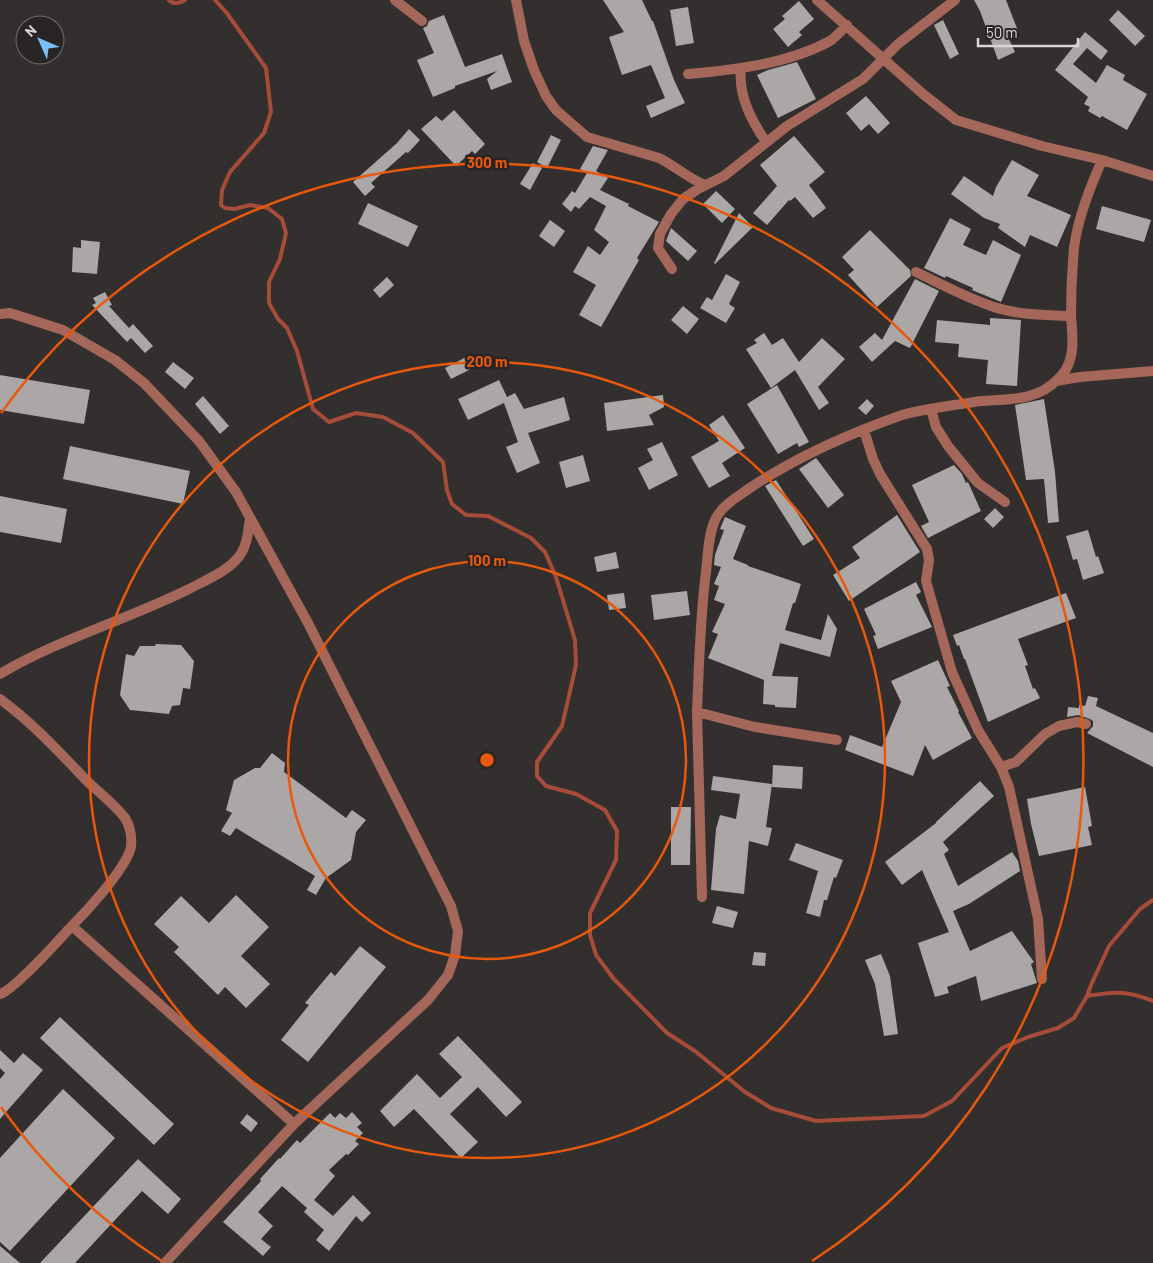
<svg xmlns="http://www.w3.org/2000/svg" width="1153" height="1263" viewBox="0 0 1153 1263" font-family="Barlow,sans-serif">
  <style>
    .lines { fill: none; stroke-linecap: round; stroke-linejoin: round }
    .stream { stroke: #a74c39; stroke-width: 4 }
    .building { fill: #aaa7a6 }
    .minor { stroke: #a46759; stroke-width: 10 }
    .ring { fill: none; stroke: #e8590c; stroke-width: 2.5 }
    .centre { fill: #e8590c; stroke: #282524; stroke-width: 2.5 }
    .ring-label { font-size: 15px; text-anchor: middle; font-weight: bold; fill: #e8590c; stroke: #282524; stroke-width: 5; stroke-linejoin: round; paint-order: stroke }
  </style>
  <rect width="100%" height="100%" fill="#322f2e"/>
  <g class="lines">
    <!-- stream -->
    <path class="stream" d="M 169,0 C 174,5 180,3 185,0
      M 215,0 L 226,12 L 266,68 L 271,112 L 264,133 L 230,172 L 222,190 L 221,205 L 225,208 L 235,209 L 250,205 L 268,208 L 282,219 L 286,233 L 280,259 L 269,282 L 269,303 L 278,319 L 287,328 L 297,351 L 313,409 L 329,422 L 356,413 L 383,417 L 413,433 L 443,462 L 447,490 L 452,504 L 466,515 L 488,516 L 531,538 L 545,552 L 556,577 L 575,640 L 576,665 L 562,726 L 537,762 L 537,776 L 546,786 L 576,794 L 605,810 L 617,831 L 616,860 L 590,913 L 590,935 L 596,955 L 613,978 L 667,1033 L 695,1051 L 745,1092 L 771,1108 L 816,1121 L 924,1116 L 952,1101 L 1002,1048 L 1028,1037 L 1058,1028 L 1074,1018 L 1087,996 L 1091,985 L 1109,946 L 1140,909 L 1153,900
      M 1087,996 C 1117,992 1125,990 1153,1001"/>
  </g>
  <!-- building -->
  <path class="building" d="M 603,0 L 642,0 L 652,21 L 653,21 L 674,80 L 685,103 L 651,118 L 646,106 L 665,98 L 651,65 L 622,75 L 609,37 L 624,32 Z
    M 974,0 L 1006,0 L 1018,31 L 1007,35 L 1015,52 L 998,60 L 980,11 Z
    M 799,1 L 814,19 L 799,32 L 802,35 L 788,47 L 773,29 L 785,19 L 782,16 Z
    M 688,7 L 694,43 L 676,46 L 670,10 Z
    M 1118,10 L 1145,36 L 1135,46 L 1109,20 Z
    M 444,15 L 465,67 L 502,54 L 512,82 L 491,90 L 487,79 L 497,71 L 455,86 L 455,88 L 433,97 L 417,60 L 434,53 L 423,28 L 427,26 L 429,21 Z
    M 943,20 L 959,54 L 950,59 L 934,25 Z
    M 1085,32 L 1108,51 L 1101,60 L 1087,48 L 1073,64 L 1096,83 L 1107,65 L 1125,75 L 1123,80 L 1147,94 L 1127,130 L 1102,116 L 1100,118 L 1088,111 L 1090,107 L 1084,104 L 1088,97 L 1055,70 Z
    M 797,62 L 816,99 L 778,118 L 757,75 L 768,70 Z
    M 866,96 L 890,123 L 878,134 L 869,124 L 861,131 L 846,113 Z
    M 454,110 L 485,144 L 475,154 L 472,151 L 456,166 L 421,129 L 436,116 L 442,121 Z
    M 409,129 L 420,140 L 408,153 L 406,152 L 371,183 L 375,187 L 365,196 L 353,182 L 397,143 Z
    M 551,135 L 561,140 L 547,168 L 537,162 Z
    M 794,136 L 825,172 L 809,185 L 826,208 L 813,218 L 795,197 L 790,201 L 789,200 L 767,225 L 753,213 L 777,186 L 760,165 Z
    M 593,146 L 608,150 L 596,171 L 608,178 L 600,190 L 629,204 L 628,206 L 659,222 L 637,258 L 639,260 L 601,327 L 579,315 L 596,285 L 573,272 L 588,246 L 600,255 L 609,242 L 594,230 L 606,206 L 590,197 L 579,209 L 575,206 L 571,212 L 562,204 L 572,191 L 575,193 L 587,173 L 580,169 Z
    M 1012,160 L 1039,175 L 1027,196 L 1071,215 L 1057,247 L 1030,235 L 1025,247 L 998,228 L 1000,224 L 984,218 L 951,194 L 964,176 L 993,196 L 996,187 Z
    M 533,163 L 542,168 L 530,190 L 520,184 Z
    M 716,191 L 735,209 L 722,223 L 703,204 Z
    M 368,203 L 418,226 L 408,247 L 358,224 Z
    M 1102,206 L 1151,220 L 1144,242 L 1096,229 Z
    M 739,213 L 753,227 L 715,264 L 714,263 Z
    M 950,218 L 971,229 L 963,245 L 986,255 L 993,240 L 1021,255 L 1001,302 L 972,290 L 973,288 L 946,276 L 945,278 L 924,268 Z
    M 550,220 L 565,231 L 554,247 L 539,236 Z
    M 671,228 L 697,251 L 688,261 L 666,241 Z
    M 870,230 L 910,270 L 911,276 L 877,307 L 848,275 L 854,270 L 842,257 Z
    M 81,240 L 100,242 L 97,274 L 72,272 L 73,247 L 81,248 Z
    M 726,274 L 740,282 L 729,304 L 735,308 L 726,323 L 700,308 L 707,297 L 712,300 Z
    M 387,277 L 394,285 L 380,298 L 373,290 Z
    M 915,279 L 939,291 L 910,348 L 895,341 L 872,362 L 859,347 L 875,333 L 882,340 Z
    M 105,292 L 112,305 L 109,306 L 129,328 L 133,324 L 153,346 L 145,353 L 131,338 L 127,342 L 92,305 L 96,303 L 93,298 Z
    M 683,306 L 699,319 L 687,334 L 671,320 Z
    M 990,318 L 1021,320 L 1017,386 L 986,384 L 988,360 L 958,357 L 959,344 L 935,342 L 937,320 L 990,325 Z
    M 764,333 L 772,345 L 783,338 L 799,362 L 822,338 L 845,359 L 818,387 L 829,403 L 819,410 L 795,370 L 771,388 L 746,349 L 757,343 L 754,340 Z
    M 472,354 L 477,366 L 451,379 L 445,368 Z
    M 173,362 L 194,378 L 185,389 L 165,372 Z
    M 0,375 L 90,390 L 84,424 L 0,410 Z
    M 499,380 L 507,397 L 515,393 L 524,409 L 564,397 L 570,420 L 528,433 L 540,463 L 517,473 L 506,447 L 518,442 L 504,403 L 468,420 L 458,399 Z
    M 777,385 L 809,442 L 799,447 L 797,443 L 778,454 L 747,404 Z
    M 663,395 L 664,407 L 649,415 L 654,425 L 607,431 L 604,403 Z
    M 203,396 L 229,426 L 220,434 L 195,404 Z
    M 867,399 L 874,406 L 866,415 L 858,408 Z
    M 1044,399 L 1055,472 L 1059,522 L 1048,523 L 1044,479 L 1026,480 L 1015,405 Z
    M 723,415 L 745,448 L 722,463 L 730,476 L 709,488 L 691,457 L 719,441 L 709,425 Z
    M 662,442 L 678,475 L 649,490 L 638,468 L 653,460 L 647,449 Z
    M 70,446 L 190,471 L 183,504 L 63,479 Z
    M 583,455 L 590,481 L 566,488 L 559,462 Z
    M 816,458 L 844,495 L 828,508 L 799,469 Z
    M 954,465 L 962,474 L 966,483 L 968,482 L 981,511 L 928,538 L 921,526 L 929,522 L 912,485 Z
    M 776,480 L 814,539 L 803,546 L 765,486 Z
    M 0,496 L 67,509 L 61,543 L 0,532 Z
    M 995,508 L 1004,517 L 993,528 L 984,519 Z
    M 897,515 L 920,552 L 849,601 L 833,575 L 860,558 L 852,547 Z
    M 725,517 L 746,526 L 733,559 L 748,565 L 748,566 L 801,584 L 795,603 L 793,603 L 785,630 L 821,640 L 828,614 L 837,629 L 830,657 L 780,643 L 772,676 L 798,677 L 796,708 L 775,707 L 775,705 L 763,704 L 764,680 L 708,658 L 718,634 L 712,632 L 725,604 L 714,600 L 719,586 L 714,584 L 721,567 L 714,565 L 715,555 L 724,530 L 720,529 Z
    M 1088,530 L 1096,557 L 1098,556 L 1104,573 L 1083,580 L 1077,559 L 1073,560 L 1066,536 Z
    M 616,552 L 619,568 L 597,572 L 594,557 Z
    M 916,582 L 921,592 L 916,595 L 932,627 L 878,649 L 873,636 L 876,635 L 864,609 Z
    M 687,591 L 690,615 L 654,620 L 651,595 Z
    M 624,593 L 626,608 L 609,610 L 607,595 Z
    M 1066,593 L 1076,618 L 1018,639 L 1028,665 L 1025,666 L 1033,689 L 1035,688 L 1040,698 L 988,722 L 965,659 L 964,659 L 959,645 L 957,646 L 953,635 Z
    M 156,644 L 181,645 L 194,661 L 190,689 L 183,688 L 180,705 L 172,706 L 169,714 L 130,710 L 120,695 L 126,654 L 134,656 L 140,646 L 155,646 Z
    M 938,660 L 950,686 L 947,687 L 959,711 L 958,712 L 972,738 L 933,760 L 925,745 L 913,776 L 845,750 L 850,735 L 882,747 L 901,702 L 891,681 Z
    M 1088,696 L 1098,698 L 1096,706 L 1153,733 L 1153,767 L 1087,733 L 1093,726 L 1093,721 L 1090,719 L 1078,715 L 1067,717 L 1068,707 L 1079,708 L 1079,705 L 1085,706 Z
    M 272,753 L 285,763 L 284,772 L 346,818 L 352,810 L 366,820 L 356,832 L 351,860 L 326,878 L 316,895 L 307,890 L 315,876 L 236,828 L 230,836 L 221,831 L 232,813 L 226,810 L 234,780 L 255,768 L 260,768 Z
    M 773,765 L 803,767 L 802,789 L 772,787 Z
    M 713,776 L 772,784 L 766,827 L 772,828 L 768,846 L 749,841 L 744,894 L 711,890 L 716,829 L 720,815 L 736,819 L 740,794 L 711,790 Z
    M 980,781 L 994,796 L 943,842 L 949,850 L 944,854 L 958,886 L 1012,852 L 1018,861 L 1020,871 L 969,904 L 953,911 L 970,951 L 1012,931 L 1034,962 L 1031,964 L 1037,983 L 981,1001 L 976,976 L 947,987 L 949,993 L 935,997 L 918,943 L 949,932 L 922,870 L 902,885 L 885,862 L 936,823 L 936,822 Z
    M 1085,787 L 1092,826 L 1088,827 L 1092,845 L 1039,856 L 1031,824 L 1027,799 Z
    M 671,807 L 691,807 L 690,865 L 671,865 Z
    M 796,843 L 843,860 L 836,878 L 834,877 L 827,900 L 824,900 L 820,917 L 806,913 L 818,871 L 789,860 Z
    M 236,895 L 269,927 L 241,956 L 270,984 L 246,1008 L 225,987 L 218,995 L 174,952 L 179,947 L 154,924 L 181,896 L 209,923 Z
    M 717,906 L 738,912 L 733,928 L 712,923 Z
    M 360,946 L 386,967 L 308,1062 L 281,1040 L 309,1005 L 305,1003 L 331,972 L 335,976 Z
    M 754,952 L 766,953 L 765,966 L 752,965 Z
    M 881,954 L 890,976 L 898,1034 L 884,1036 L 875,984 L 865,960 Z
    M 60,1017 L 174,1124 L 154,1145 L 40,1038 Z
    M 458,1036 L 522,1102 L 506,1117 L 478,1087 L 450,1114 L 478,1142 L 461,1158 L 414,1109 L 394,1127 L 380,1111 L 417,1074 L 440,1098 L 462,1077 L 439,1054 Z
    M 0,1050 L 14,1063 L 23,1053 L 43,1070 L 0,1119 L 0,1079 L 5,1073 L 0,1068 Z
    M 63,1089 L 115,1138 L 10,1251 L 0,1242 L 0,1158 Z
    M 352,1112 L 362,1123 L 357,1127 L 363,1133 L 355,1141 L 359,1144 L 348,1155 L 346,1154 L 329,1170 L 335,1176 L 314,1200 L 333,1216 L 353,1195 L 371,1213 L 362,1222 L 356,1216 L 329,1251 L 316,1240 L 324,1230 L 304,1212 L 307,1208 L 282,1186 L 258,1212 L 273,1226 L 261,1239 L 271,1247 L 263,1256 L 223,1222 L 261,1181 L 260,1179 L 279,1158 L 280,1159 L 297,1140 L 300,1143 L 330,1113 L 335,1118 L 340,1113 L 346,1118 Z
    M 247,1114 L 258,1123 L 251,1132 L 240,1123 Z
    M 138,1159 L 181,1199 L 168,1214 L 142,1191 L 75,1263 L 40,1263 Z
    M 0,1246 L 20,1263 L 0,1263 Z"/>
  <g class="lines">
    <!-- minor -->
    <path class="minor" d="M 395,0 L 422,21
      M 516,0 L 524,41 L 534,70 L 546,96 L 556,110 L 587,137 L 659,158 C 675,166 688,178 705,185
      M 817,0 L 923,94 L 956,120 L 1042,146 L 1102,160 L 1153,176
      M 741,68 C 738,95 751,120 766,142
      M 688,74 C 734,70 788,64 830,41 C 836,37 842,30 847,25
      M 672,269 L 658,248 L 660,234 L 671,214 L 683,199 L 698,189 L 724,176 L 787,126 L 863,79 L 898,44 L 955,0
      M 916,272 C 941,284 967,298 994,307 C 1018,315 1046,315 1071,316
      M 0,314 L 10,313 L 63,330 L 115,360 L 144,383 L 199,441 L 236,492 L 308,623 L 451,906 L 458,931 L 455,955 L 448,975 L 428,1000 L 294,1124 L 165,1263
      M 1056,381 L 1080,377 L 1153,371
      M 931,409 L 936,427 L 948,446 L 978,483 L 1005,502
      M 864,430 L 873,459 L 880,474 L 927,549 L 929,560 L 926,581 L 952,672 L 978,730 L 1001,767 L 1009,787 L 1038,919 L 1042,979
      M 0,674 C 59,639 126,620 187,590 C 202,582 224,573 236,560 C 247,549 248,533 250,518
      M 0,699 C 33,723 61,754 89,783 C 101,794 115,805 125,818 C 130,826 132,837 131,847 C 126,869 86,912 69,929 C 57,942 14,990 0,994
      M 697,712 L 755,727 L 837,740
      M 1001,767 L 1016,762 L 1045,734 L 1059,726 L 1077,722 L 1086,724
      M 702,897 L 697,712 C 699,665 700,618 706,572 C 708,555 708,536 715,520 C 721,507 735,498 747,490 C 794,458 848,434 902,415 C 919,410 937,408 954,405 C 963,404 972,402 982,401 C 1008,399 1037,401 1057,380 C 1064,374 1069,366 1071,356 C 1074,344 1072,329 1071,316 C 1071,294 1072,270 1074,248 C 1078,217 1090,188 1102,160
      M 72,926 L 294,1124"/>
  </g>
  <!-- distance rings -->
  <g class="ring">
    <circle cx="487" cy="760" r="199"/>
    <circle cx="487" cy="760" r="398"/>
    <path d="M162 1261A597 597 0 0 1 1 1107M1 413A597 597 0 1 1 812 1261"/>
  </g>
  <circle cx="487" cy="760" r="8" class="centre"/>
  <g class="ring-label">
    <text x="487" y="168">300 m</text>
    <text x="487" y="367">200 m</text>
    <text x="487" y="566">100 m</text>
  </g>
  <!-- north arrow -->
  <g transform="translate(40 40) rotate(315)"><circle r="24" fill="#282524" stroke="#6e6c6b"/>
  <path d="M0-4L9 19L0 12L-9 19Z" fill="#77bff7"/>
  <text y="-8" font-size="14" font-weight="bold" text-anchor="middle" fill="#d8d6d6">N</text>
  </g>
  <!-- scale -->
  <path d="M978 38v8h100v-8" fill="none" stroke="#d8d6d6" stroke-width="2.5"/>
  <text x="986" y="38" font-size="15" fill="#d8d6d6" stroke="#282524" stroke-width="4" paint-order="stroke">50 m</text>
</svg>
